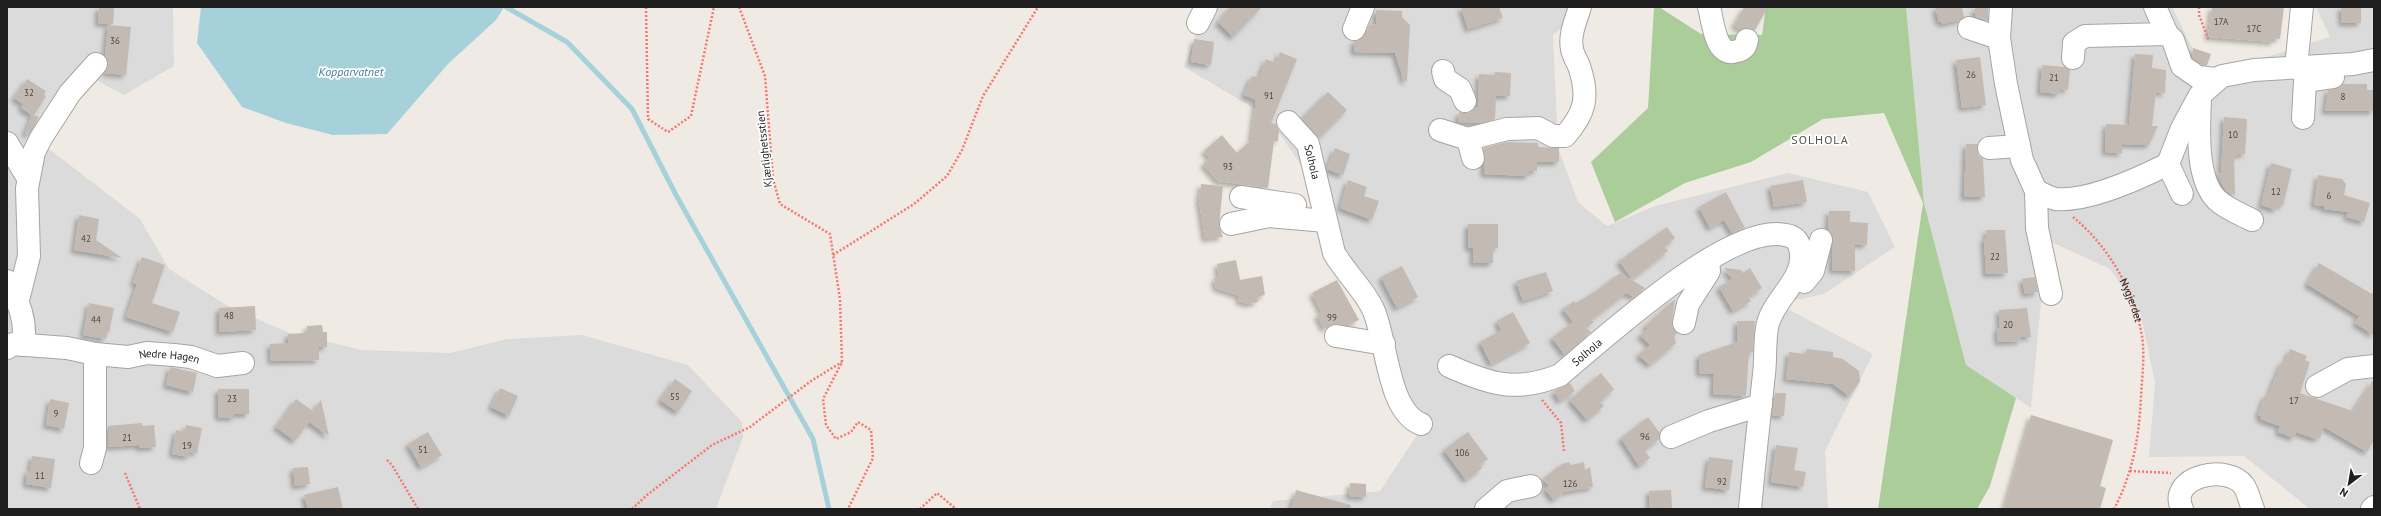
<svg xmlns="http://www.w3.org/2000/svg" width="2381" height="516" viewBox="0 0 2381 516" font-family="'PT Sans',sans-serif">
  <style>
    .residential { fill: #dcdbdb }
    .forest { fill: #abcd9a }
    .water { fill: #a6d1db }
    .lines { fill: none; stroke-linecap: round; stroke-linejoin: round }
    .stream { stroke: #a6d1db; stroke-width: 5 }
    .building { fill: #c3bab4; filter: url(#shadow) }
    .minor-casing { stroke: #a5a5a5; stroke-width: 24 }
    .path { stroke: #f5776f; stroke-width: 2.5; stroke-dasharray: 2 2; stroke-linecap: butt }
    .minor { stroke: #fff; stroke-width: 22 }
    .labels { text-anchor: middle; dominant-baseline: central; stroke-width: 3.5; stroke-linejoin: round; paint-order: stroke }
    .number-label { font-size: 9px; fill: #474544 }
    .street-label { font-size: 11px; fill: #1e1e1e; stroke: #fff }
    .water-label { font-size: 12px; font-style: italic; fill: #4a7aa3; stroke: #fff }
    .neighbourhood-label { font-size: 12px; letter-spacing: 1px; fill: #515151; stroke: #fff }
  </style>
  <defs>
    <filter id="shadow"><feDropShadow dx="-3.5" dy="3.5" stdDeviation="2" flood-color="#0004"/></filter>
  </defs>
  <rect width="100%" height="100%" fill="#efebe4"/>
  <!-- residential -->
  <path class="residential" d="M 7,7 L 173,7 L 174,66 L 124,95 L 81,72 L 35,138 L 140,219 L 169,269 L 228,306 L 287,332 L 362,350 L 450,353 L 507,339 L 582,335 L 688,365 L 742,422 L 743,437 L 716,509 L 7,509 Z
    M 1211,7 L 1588,7 L 1553,35 L 1558,148 L 1578,202 L 1607,226 L 1655,206 L 1788,173 L 1868,192 L 1895,247 L 1824,294 L 1778,304 L 1873,354 L 1825,451 L 1828,509 L 1270,509 L 1273,501 L 1380,491 L 1419,432 L 1316,187 L 1275,127 L 1262,113 L 1184,67 L 1200,24 Z
    M 1906,7 L 2172,7 L 2206,76 L 2330,37 L 2316,7 L 2374,7 L 2374,509 L 2310,509 L 2244,456 L 2149,457 L 2155,383 L 2141,315 L 2110,269 L 2047,240 L 2031,408 L 1966,365 L 1924,203 Z"/>
  <!-- forest -->
  <path class="forest" d="M 1654,7 L 1659,7 L 1701,34 L 1762,35 L 1766,7 L 1906,7 L 1924,203 L 1966,365 L 2016,398 L 1990,486 L 1977,509 L 1878,509 L 1923,203 L 1884,113 L 1823,119 L 1751,162 L 1685,183 L 1615,222 L 1591,162 L 1648,108 Z"/>
  <!-- water -->
  <path class="water" d="M 201,7 L 504,7 L 496,20 L 448,64 L 387,134 L 333,135 L 286,123 L 242,107 L 197,43 Z"/>
  <g class="lines">
    <!-- stream -->
    <path class="stream" d="M 506,7 L 567,42 L 632,109 L 676,195 L 813,439 L 829,509"/>
  </g>
  <!-- building -->
  <path class="building" d="M 99,7 L 114,7 L 113,24 L 98,23 Z
    M 1230,7 L 1262,7 L 1233,37 L 1218,22 Z
    M 1461,7 L 1499,7 L 1503,18 L 1468,29 Z
    M 1744,7 L 1768,7 L 1755,30 L 1749,28 L 1741,30 L 1734,25 Z
    M 1935,7 L 1962,7 L 1964,17 L 1960,20 L 1942,24 L 1941,21 L 1939,22 Z
    M 1982,7 L 1988,7 L 1988,21 L 1976,17 L 1974,9 Z
    M 2212,7 L 2284,7 L 2280,39 L 2274,38 L 2274,42 L 2208,37 Z
    M 2341,7 L 2361,7 L 2361,23 L 2342,23 Z
    M 1376,10 L 1402,11 L 1402,17 L 1410,25 L 1407,81 L 1404,81 L 1395,53 L 1354,52 L 1354,41 L 1361,39 L 1366,34 L 1369,25 L 1376,24 Z
    M 108,25 L 131,27 L 126,75 L 105,73 L 108,66 L 105,56 Z
    M 1194,39 L 1214,42 L 1211,65 L 1191,62 Z
    M 2193,48 L 2211,54 L 2207,65 L 2202,65 L 2192,58 Z
    M 1280,52 L 1297,59 L 1271,123 L 1276,124 L 1279,131 L 1278,141 L 1274,141 L 1268,188 L 1218,181 L 1203,164 L 1210,158 L 1204,151 L 1222,135 L 1237,153 L 1251,140 L 1256,100 L 1244,95 L 1252,76 L 1259,78 L 1266,59 L 1276,63 Z
    M 2135,54 L 2153,55 L 2152,68 L 2166,70 L 2165,93 L 2156,92 L 2152,126 L 2158,126 L 2149,145 L 2122,144 L 2122,153 L 2105,152 L 2106,124 L 2129,125 Z
    M 1980,57 L 1986,105 L 1962,108 L 1956,60 Z
    M 2042,65 L 2065,67 L 2070,70 L 2068,90 L 2060,89 L 2059,94 L 2040,92 Z
    M 1495,72 L 1511,73 L 1510,96 L 1496,96 L 1495,119 L 1481,123 L 1458,122 L 1459,112 L 1469,113 L 1478,107 L 1479,74 L 1495,75 Z
    M 27,79 L 46,91 L 44,95 L 46,96 L 34,115 L 39,117 L 29,135 L 25,133 L 32,115 L 21,108 L 23,104 L 14,98 Z
    M 2343,84 L 2367,84 L 2367,90 L 2374,90 L 2374,111 L 2325,111 L 2328,90 L 2340,87 Z
    M 1328,92 L 1347,110 L 1319,138 L 1302,118 Z
    M 2224,117 L 2247,119 L 2245,154 L 2238,154 L 2238,156 L 2234,156 L 2235,195 L 2226,191 L 2218,177 L 2218,173 L 2221,173 Z
    M 1506,142 L 1538,143 L 1538,147 L 1559,148 L 1559,162 L 1537,162 L 1537,171 L 1529,171 L 1529,176 L 1484,174 L 1484,148 Z
    M 1966,144 L 1977,144 L 1978,155 L 1983,159 L 1985,197 L 1964,197 Z
    M 1335,148 L 1350,154 L 1343,175 L 1327,169 Z
    M 2271,163 L 2292,169 L 2283,206 L 2278,204 L 2276,210 L 2261,205 Z
    M 2318,175 L 2342,179 L 2346,184 L 2344,195 L 2370,203 L 2364,222 L 2346,217 L 2348,212 L 2324,209 L 2324,206 L 2314,205 Z
    M 1348,180 L 1367,187 L 1364,196 L 1379,201 L 1372,220 L 1340,208 Z
    M 1803,180 L 1807,202 L 1774,207 L 1770,186 Z
    M 1201,184 L 1223,186 L 1219,226 L 1223,237 L 1205,239 L 1199,201 Z
    M 1726,192 L 1745,228 L 1732,233 L 1724,220 L 1710,228 L 1699,207 Z
    M 1829,211 L 1850,211 L 1850,222 L 1868,223 L 1867,245 L 1855,244 L 1855,271 L 1832,270 L 1833,237 L 1828,230 Z
    M 79,215 L 99,219 L 96,240 L 122,258 L 74,250 Z
    M 1468,224 L 1498,224 L 1498,248 L 1493,248 L 1493,263 L 1473,263 L 1473,248 L 1468,248 Z
    M 1667,227 L 1675,238 L 1665,246 L 1668,251 L 1632,279 L 1619,261 Z
    M 1986,230 L 2005,230 L 2008,273 L 1986,274 L 1984,238 L 1987,238 Z
    M 142,257 L 165,265 L 152,303 L 180,312 L 173,332 L 126,317 L 137,284 L 133,283 Z
    M 1236,260 L 1240,280 L 1262,276 L 1265,295 L 1257,297 L 1258,302 L 1249,304 L 1238,301 L 1240,296 L 1216,288 L 1214,278 L 1219,277 L 1217,264 Z
    M 2319,263 L 2372,294 L 2374,291 L 2374,335 L 2355,323 L 2359,316 L 2307,284 Z
    M 1402,266 L 1418,297 L 1397,308 L 1381,277 Z
    M 1725,268 L 1741,270 L 1743,273 L 1750,268 L 1762,288 L 1748,297 L 1751,301 L 1733,311 L 1719,287 L 1732,279 Z
    M 1546,272 L 1553,291 L 1523,301 L 1516,281 Z
    M 1620,273 L 1645,288 L 1644,289 L 1634,297 L 1626,293 L 1591,320 L 1594,322 L 1586,328 L 1591,332 L 1565,355 L 1552,338 L 1573,322 L 1563,309 L 1574,301 L 1576,303 L 1593,293 Z
    M 2035,277 L 2038,292 L 2025,294 L 2022,279 Z
    M 1337,280 L 1359,320 L 1348,325 L 1332,324 L 1324,329 L 1317,315 L 1322,313 L 1312,293 Z
    M 1675,299 L 1672,321 L 1672,327 L 1677,333 L 1674,336 L 1676,343 L 1650,365 L 1638,355 L 1650,345 L 1640,335 L 1648,329 L 1645,326 Z
    M 89,303 L 114,308 L 109,333 L 107,332 L 106,339 L 83,335 Z
    M 255,306 L 256,330 L 219,332 L 219,308 Z
    M 2027,308 L 2031,337 L 2021,337 L 2021,341 L 1998,342 L 1997,328 L 2000,328 L 1999,310 Z
    M 1513,312 L 1530,343 L 1491,364 L 1480,342 L 1501,330 L 1497,321 Z
    M 1737,321 L 1755,321 L 1753,352 L 1749,352 L 1746,396 L 1713,394 L 1714,374 L 1699,373 L 1699,355 L 1737,342 Z
    M 322,325 L 323,332 L 327,332 L 327,347 L 319,347 L 319,360 L 271,361 L 270,344 L 288,343 L 288,334 L 307,333 L 307,326 Z
    M 1807,349 L 1833,352 L 1833,357 L 1843,359 L 1859,371 L 1860,382 L 1849,396 L 1833,384 L 1786,379 L 1789,352 L 1806,354 Z
    M 2290,349 L 2307,356 L 2305,360 L 2310,362 L 2300,393 L 2311,397 L 2353,411 L 2374,379 L 2374,440 L 2367,452 L 2324,427 L 2320,438 L 2317,437 L 2316,439 L 2296,432 L 2294,438 L 2278,432 L 2280,426 L 2260,419 L 2261,416 L 2258,415 L 2265,395 L 2268,396 L 2282,361 L 2285,363 Z
    M 170,367 L 197,373 L 193,392 L 166,385 Z
    M 1601,373 L 1614,389 L 1600,402 L 1604,406 L 1587,420 L 1570,400 Z
    M 675,379 L 692,391 L 678,412 L 660,400 Z
    M 1570,383 L 1575,391 L 1560,401 L 1554,391 Z
    M 500,388 L 518,396 L 509,416 L 491,407 Z
    M 218,389 L 249,389 L 249,414 L 234,414 L 234,418 L 218,417 Z
    M 1775,393 L 1786,393 L 1784,416 L 1772,415 Z
    M 50,399 L 69,403 L 64,429 L 46,425 Z
    M 296,399 L 313,411 L 321,400 L 329,436 L 309,422 L 295,441 L 276,427 Z
    M 2031,415 L 2113,440 L 2100,486 L 2106,488 L 2100,509 L 2004,509 Z
    M 1648,417 L 1660,433 L 1659,439 L 1648,447 L 1649,448 L 1645,451 L 1650,458 L 1639,466 L 1621,438 Z
    M 142,423 L 143,426 L 154,425 L 156,447 L 139,448 L 139,445 L 109,447 L 108,426 Z
    M 186,425 L 202,428 L 197,453 L 190,452 L 189,457 L 172,454 L 176,430 L 185,432 Z
    M 428,432 L 442,455 L 421,467 L 408,444 Z
    M 1468,432 L 1488,459 L 1480,464 L 1482,468 L 1466,480 L 1444,450 Z
    M 1776,445 L 1798,448 L 1794,470 L 1806,472 L 1803,487 L 1771,482 Z
    M 32,456 L 55,459 L 51,488 L 26,484 L 27,471 L 30,471 Z
    M 1709,457 L 1733,460 L 1729,490 L 1705,487 Z
    M 1569,462 L 1571,465 L 1584,462 L 1585,470 L 1590,467 L 1593,487 L 1564,492 L 1554,500 L 1545,489 L 1549,486 L 1543,479 L 1562,464 Z
    M 308,467 L 310,484 L 295,486 L 293,468 Z
    M 1350,483 L 1366,484 L 1366,497 L 1349,496 Z
    M 338,487 L 343,509 L 308,509 L 304,495 Z
    M 1296,490 L 1351,505 L 1350,509 L 1291,509 Z
    M 1671,490 L 1672,509 L 1650,509 L 1649,491 Z"/>
  <g class="lines">
    <!-- minor casing -->
    <g class="minor-casing">
      <g id="minor">
        <path d="M 1709,7 C 1713,21 1715,59 1737,51 C 1743,50 1746,46 1747,40"/>
        <path d="M 2001,7 L 1999,38 L 2006,84 L 2022,160 L 2036,191 L 2037,228 L 2051,294"/>
        <path d="M 2155,7 L 2167,34 L 2173,40 L 2182,66 L 2198,77 L 2216,79"/>
        <path d="M 1198,23 L 1206,7"/>
        <path d="M 1969,28 L 1999,38"/>
        <path d="M 1354,29 L 1363,7"/>
        <path d="M 2073,58 L 2074,43 L 2085,36 L 2167,34"/>
        <path d="M 2296,68 L 2302,7"/>
        <path d="M 1443,71 L 1445,79 L 1460,89 L 1465,101"/>
        <path d="M 2200,98 C 2199,127 2195,178 2217,200 C 2227,209 2240,214 2252,220"/>
        <path d="M 2303,118 L 2305,81 L 2333,77"/>
        <path id="s2" d="M 1288,122 L 1308,144 L 1334,253 C 1345,272 1364,290 1373,309 C 1387,339 1387,411 1421,424"/>
        <path d="M 1440,130 L 1468,139 L 1473,158"/>
        <path d="M 1468,139 L 1507,129 L 1538,128 L 1553,136 L 1565,136 C 1585,113 1589,98 1580,69 C 1578,62 1573,56 1572,49 C 1569,35 1576,20 1580,7"/>
        <path d="M 7,143 L 28,178"/>
        <path d="M 1989,148 L 2019,146"/>
        <path d="M 2168,164 L 2182,194"/>
        <path d="M 2036,191 C 2042,193 2049,198 2056,199 C 2088,202 2140,178 2168,164 L 2182,128 L 2200,95 L 2222,76 L 2254,70 L 2353,64 L 2374,60"/>
        <path d="M 1241,197 L 1295,205"/>
        <path d="M 1231,224 L 1269,216 L 1326,221"/>
        <path d="M 7,281 C 19,303 27,320 23,345"/>
        <path d="M 1804,282 L 1813,271 L 1821,240"/>
        <path d="M 18,300 L 29,256 L 27,188 L 34,152 L 41,138 L 70,93 L 96,64"/>
        <path d="M 1684,323 L 1688,304 L 1709,271 L 1708,260"/>
        <path d="M 1336,336 L 1384,344"/>
        <path id="s3" d="M 7,348 L 13,344 L 67,348 L 95,354 L 128,357 L 147,353 L 174,355 L 191,357 L 217,366 L 243,363"/>
        <path id="s4" d="M 1449,366 C 1489,384 1517,393 1560,375 C 1602,340 1730,222 1785,235 C 1793,236 1798,240 1800,248 C 1808,277 1775,297 1768,323 C 1764,339 1766,358 1764,374 C 1759,419 1754,464 1750,509"/>
        <path d="M 2317,386 L 2348,369 L 2374,366"/>
        <path d="M 1671,437 L 1709,421 L 1761,405"/>
        <path d="M 91,463 L 95,448 L 95,354"/>
        <path d="M 1486,509 L 1507,491 L 1531,486"/>
        <path d="M 2182,509 C 2167,476 2228,463 2244,486 C 2248,492 2250,502 2253,509"/>
        <path d="M 2372,509 L 2374,507"/>
      </g>
    </g>
    <!-- path -->
    <g class="path">
      <path d="M 646,7 L 648,119 L 668,132 L 691,116 L 714,7"/>
      <path d="M 739,7 L 765,76 L 773,179 L 780,204 L 830,234 L 840,299 L 842,362 L 823,399 L 826,425 L 836,439 L 851,432 L 858,422 L 871,430 L 873,458 L 848,509"/>
      <path d="M 2199,7 L 2199,15 L 2209,41"/>
      <path id="s1" d="M 2073,217 C 2109,247 2134,290 2142,336 C 2145,357 2142,377 2141,397 C 2139,437 2133,473 2114,509"/>
      <path d="M 833,255 L 914,204 L 947,176 L 962,150 L 983,96 L 1038,7"/>
      <path d="M 1542,400 L 1561,423 L 1564,451"/>
      <path d="M 387,460 L 392,465 L 418,509"/>
      <path d="M 2130,471 L 2171,473"/>
      <path d="M 125,473 L 140,509"/>
      <path d="M 632,509 L 647,495 L 712,445 L 750,427 L 811,381 L 842,362"/>
      <path d="M 920,509 L 937,493 L 956,509"/>
    </g>
    <!-- minor -->
    <use href="#minor" class="minor"/>
  </g>
  <g class="labels">
    <!-- number labels -->
    <g class="number-label">
      <text x="2221" y="21">17A</text>
      <text x="2254" y="28">17C</text>
      <text x="115" y="40">36</text>
      <text x="1971" y="74">26</text>
      <text x="2054" y="77">21</text>
      <text x="29" y="92">32</text>
      <text x="1269" y="95">91</text>
      <text x="2343" y="96">8</text>
      <text x="2233" y="134">10</text>
      <text x="1228" y="166">93</text>
      <text x="2276" y="191">12</text>
      <text x="2329" y="195">6</text>
      <text x="86" y="238">42</text>
      <text x="1995" y="256">22</text>
      <text x="229" y="315">48</text>
      <text x="1332" y="317">99</text>
      <text x="96" y="319">44</text>
      <text x="2008" y="324">20</text>
      <text x="675" y="396">55</text>
      <text x="232" y="398">23</text>
      <text x="2294" y="400">17</text>
      <text x="56" y="413">9</text>
      <text x="1645" y="436">96</text>
      <text x="127" y="437">21</text>
      <text x="187" y="445">19</text>
      <text x="423" y="449">51</text>
      <text x="1462" y="452">106</text>
      <text x="40" y="475">11</text>
      <text x="1722" y="481">92</text>
      <text x="1570" y="483">126</text>
    </g>
    <!-- street labels -->
    <g class="street-label">
      <text transform="translate(764 149) rotate(-96)">Kjærlighetsstien</text>
      <text stroke="none"><textPath href="#s2" startOffset="48">Solhola</textPath></text>
      <text stroke="none"><textPath href="#s1" startOffset="103">Nygjerdet</textPath></text>
      <text stroke="none"><textPath href="#s4" startOffset="151">Solhola</textPath></text>
      <text stroke="none"><textPath href="#s3" startOffset="165">Nedre Hagen</textPath></text>
    </g>
    <!-- water labels -->
    <g class="water-label">
      <text x="351" y="71">Kopparvatnet</text>
    </g>
    <!-- neighbourhood labels -->
    <g class="neighbourhood-label">
      <text x="1820" y="139">SOLHOLA</text>
    </g>
  </g>
  <!-- border -->
  <rect width="2381" height="516" fill="none" stroke="#1e1e1e" stroke-width="16"/>
  <!-- north arrow -->
  <g transform="translate(2349 484) rotate(211)" stroke="#ffffff" stroke-width="3" paint-order="stroke">
  <path d="M0-3L7 15L0 10L-7 15Z" fill="#1e1e1e"/>
  <text y="-6" font-size="11" font-weight="bold" text-anchor="middle" fill="#1e1e1e">N</text>
  </g>
</svg>
